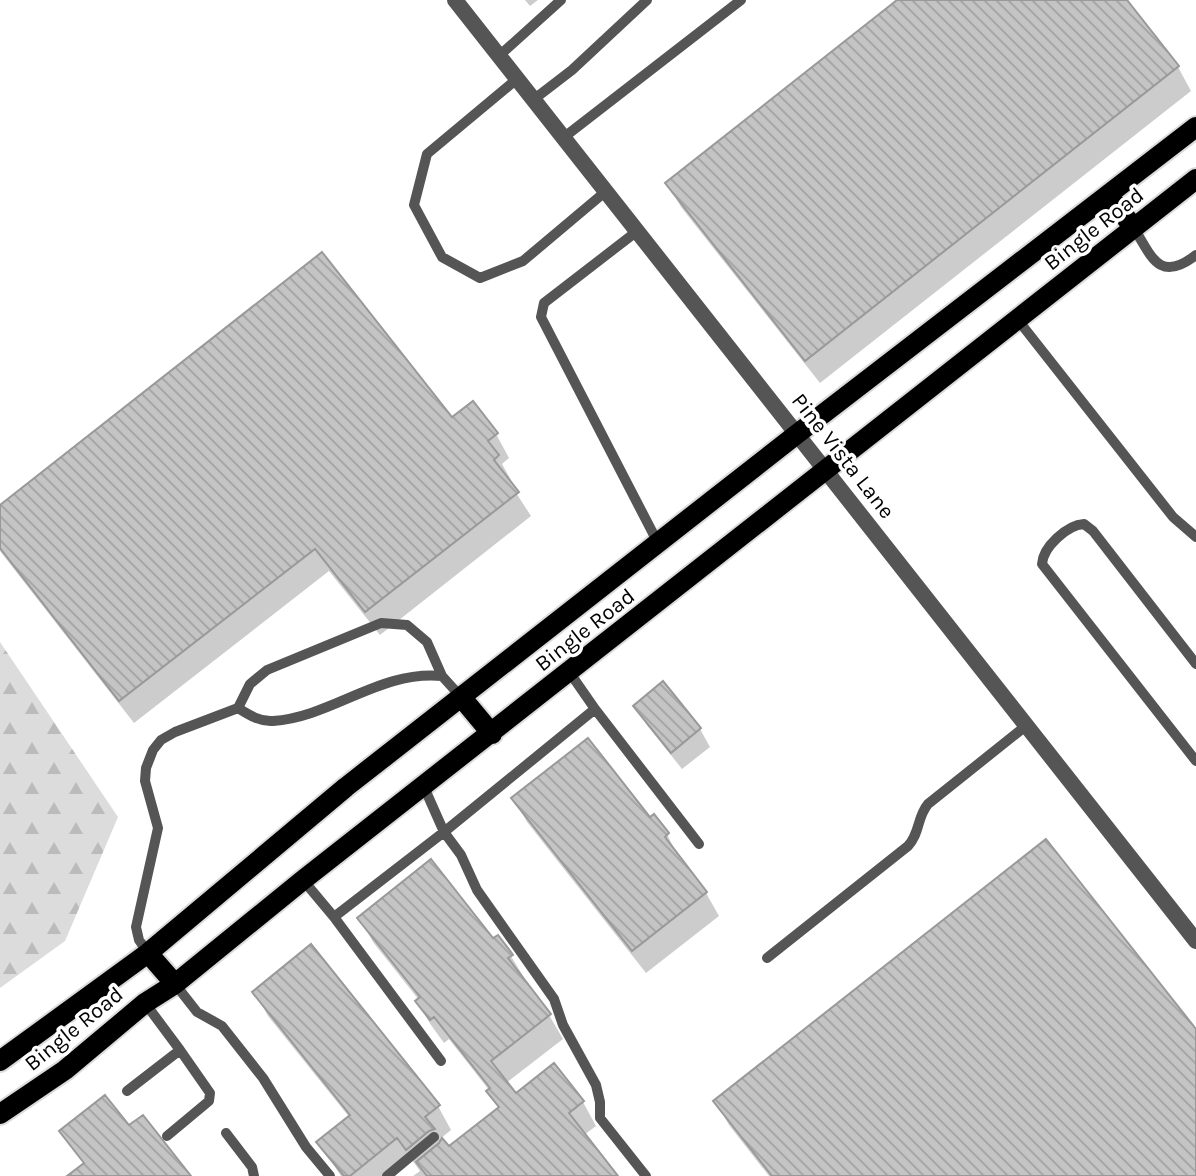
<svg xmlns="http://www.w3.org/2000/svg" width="1196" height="1176" viewBox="0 0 1196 1176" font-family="Karla,sans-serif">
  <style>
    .forest { fill: url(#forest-firs) }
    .shadow { fill: #0003 }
    .building { fill: url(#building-back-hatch); stroke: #999; stroke-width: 2 }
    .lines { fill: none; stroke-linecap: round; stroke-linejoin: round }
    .primary-casing { stroke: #dbdbdb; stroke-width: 24 }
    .lane { stroke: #555; stroke-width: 10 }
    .street { stroke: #555; stroke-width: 16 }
    .primary { stroke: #000; stroke-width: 20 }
    .labels { text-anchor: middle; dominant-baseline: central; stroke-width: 7; stroke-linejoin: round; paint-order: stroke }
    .street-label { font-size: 22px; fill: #000; stroke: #fff }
  </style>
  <defs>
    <pattern id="forest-firs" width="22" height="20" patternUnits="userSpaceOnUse" patternTransform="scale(2)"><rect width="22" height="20" fill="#dcdcdc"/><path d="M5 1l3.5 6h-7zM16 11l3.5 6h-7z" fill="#bbb"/></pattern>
    <pattern id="building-back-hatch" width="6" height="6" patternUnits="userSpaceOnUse" patternTransform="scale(2)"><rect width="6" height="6" fill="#c4c4c4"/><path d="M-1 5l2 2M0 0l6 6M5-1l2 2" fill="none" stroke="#a7a7a7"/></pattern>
  </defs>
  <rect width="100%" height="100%" fill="#fff"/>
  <!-- forest -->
  <path class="forest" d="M 0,642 L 118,817 L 65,941 L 0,988 Z"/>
  <!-- shadow -->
  <path class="shadow" d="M 525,0 L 538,0 L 530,6 Z
    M 901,0 L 1125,0 L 1178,67 L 1191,91 L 820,383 L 681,207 L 668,184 Z
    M 451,420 L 496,434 L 509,458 L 502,464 L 511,480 L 509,482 L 531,516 L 380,635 L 329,571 L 134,723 L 0,551 L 0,507 Z
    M 663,684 L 700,729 L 710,747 L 682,769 L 646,724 L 636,706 Z
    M 514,799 L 649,820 L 667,834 L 679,859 L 706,893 L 719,916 L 646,973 L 527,822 Z
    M 360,918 L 493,941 L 509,953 L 525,979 L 523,981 L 549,1015 L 563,1039 L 506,1083 L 515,1095 L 554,1066 L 583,1102 L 596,1126 L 584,1135 L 615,1176 L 413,1176 L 420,1171 L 412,1160 L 392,1176 L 341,1176 L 319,1142 L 350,1118 L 268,1016 L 255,992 L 438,1106 L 451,1130 L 440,1139 L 448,1149 L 499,1109 L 489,1090 L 449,1039 L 444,1043 L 431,1025 L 417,1002 L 419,1000 L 373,942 Z
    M 1196,1032 L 1196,1176 L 769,1176 L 729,1125 L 716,1102 Z"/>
  <!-- building -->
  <path class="building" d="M 897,0 L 1127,0 L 1179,66 L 805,361 L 665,183 Z
    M 322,252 L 452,417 L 473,401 L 498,433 L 488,441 L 499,455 L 494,460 L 519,492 L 365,612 L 315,549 L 119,701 L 0,548 L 0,505 Z
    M 663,681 L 701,728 L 671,753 L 633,706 Z
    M 588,738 L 650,817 L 654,814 L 669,833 L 665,837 L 707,892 L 632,951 L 511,798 Z
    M 1046,839 L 1196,1029 L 1196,1176 L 772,1176 L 713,1101 Z
    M 431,859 L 493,938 L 498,935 L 511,952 L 513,955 L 508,958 L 551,1014 L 491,1061 L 516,1093 L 554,1063 L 584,1101 L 569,1113 L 618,1176 L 427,1176 L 416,1162 L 439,1143 L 442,1138 L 449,1146 L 499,1107 L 486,1091 L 490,1088 L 434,1017 L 430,1020 L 415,1001 L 420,997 L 357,918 Z
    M 311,944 L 440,1105 L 425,1117 L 435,1129 L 429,1131 L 406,1150 L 397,1138 L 350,1176 L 344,1176 L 316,1142 L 350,1115 L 252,992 Z
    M 105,1095 L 129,1125 L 143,1115 L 191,1176 L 67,1176 L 84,1163 L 59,1131 Z"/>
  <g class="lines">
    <!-- primary casing -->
    <g class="primary-casing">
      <path id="primary" d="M 1108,195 L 1134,228
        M 462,698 L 492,734
        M 148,953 L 175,984
        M 0,1061 L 148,953 L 346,787 L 797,434 L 1196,127
        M 0,1114 L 65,1070 L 145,1003 L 175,984 L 303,880 L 1196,179"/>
    </g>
    <!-- lane -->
    <path class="lane" d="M 499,56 L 561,0
      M 517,79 L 427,154 L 414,205 L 442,257 L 480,278 L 523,261 L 605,192
      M 533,100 L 572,70 L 647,0
      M 563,138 L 741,0
      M 1134,228 C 1152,258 1160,283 1196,255
      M 636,232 L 544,303 L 541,317 L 658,543
      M 1018,320 L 1173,517 L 1196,537
      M 1196,664 L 1093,531 L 1084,524 C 1067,525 1043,547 1042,564 L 1196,761
      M 570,673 L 595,709
      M 238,708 L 250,684 L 267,670 L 381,623 L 407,625 L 427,642 L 442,676
      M 424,787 L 444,832 L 461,855 L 477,890 L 554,999 L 563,1025 L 596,1085 L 600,1102 L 600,1118 L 646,1176
      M 303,880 L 334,917
      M 148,953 L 139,940 L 136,927 L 158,828 L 145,781 L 146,768 L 153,750 L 161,740 L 175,732 L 238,708 C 249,715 260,722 273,721 C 332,717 380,670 442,676 L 462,698
      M 767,958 L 908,846 C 920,833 917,817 928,804 L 1027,725
      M 175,984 L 197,1012 L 222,1026 L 263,1078 L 306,1147 L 330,1176
      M 441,1061 L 334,917 L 444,832 L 595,709 L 699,844
      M 127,1091 L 180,1050 L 145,1003
      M 226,1133 L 252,1167 L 254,1176
      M 167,1136 L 209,1101 L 210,1093 L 180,1050
      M 387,1176 L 434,1137"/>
    <!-- street -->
    <path class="street" d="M 455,0 L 1196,941"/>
    <!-- primary -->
    <use href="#primary" class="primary"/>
  </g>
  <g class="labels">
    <!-- street labels -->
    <g class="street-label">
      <text transform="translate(1094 229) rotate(-38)">Bingle Road</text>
      <text transform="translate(843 456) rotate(52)">Pine Vista Lane</text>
      <text transform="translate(585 630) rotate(-38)">Bingle Road</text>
      <text transform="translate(74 1029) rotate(-39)">Bingle Road</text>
    </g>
  </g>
</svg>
